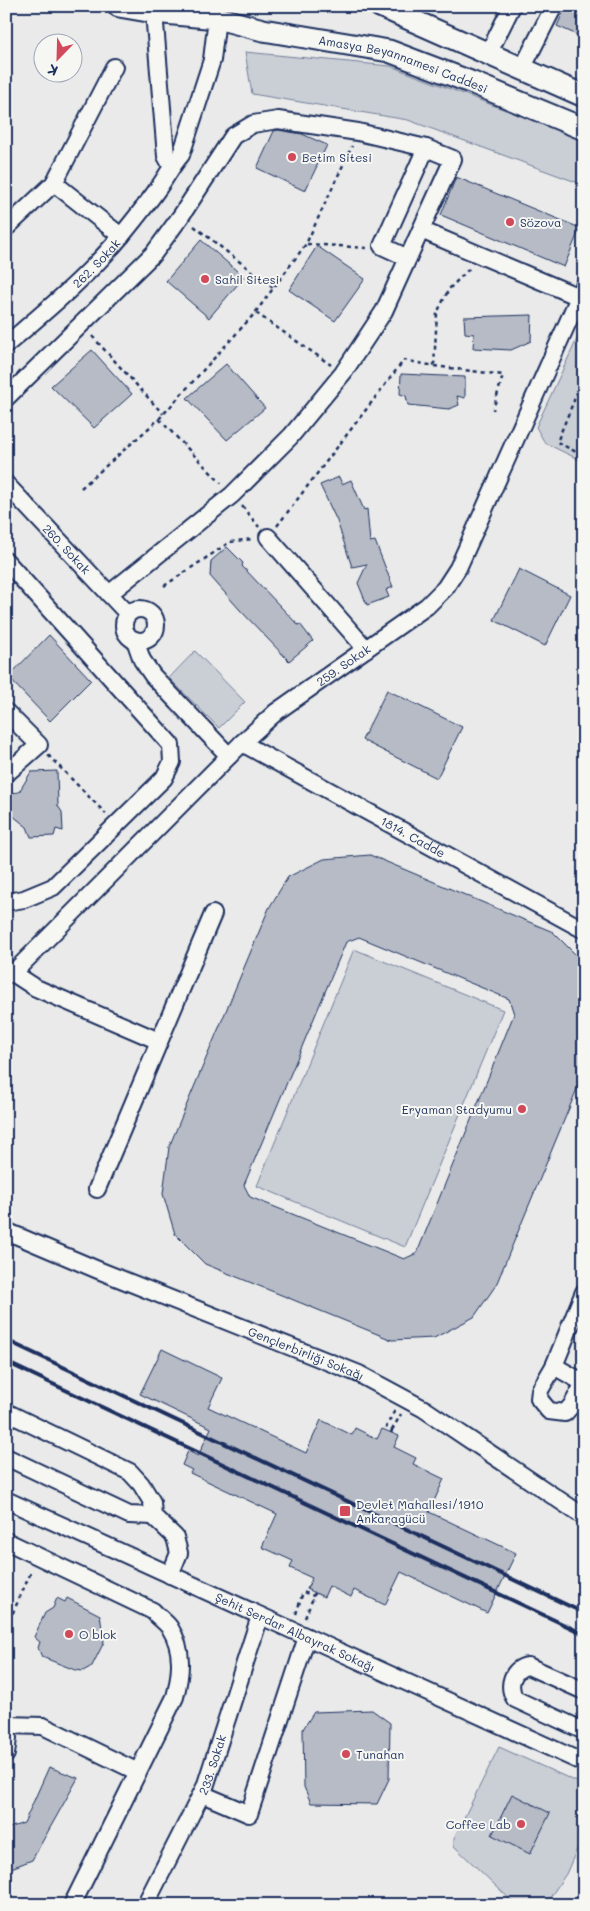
<svg xmlns="http://www.w3.org/2000/svg" width="590" height="1911" viewBox="0 0 590 1911" font-family="Mali,sans-serif">
  <style>
    .green { fill: #caced5; stroke: #727e9a }
    .building { fill: #b6bbc6; stroke: #1b2f5e; fill-rule: evenodd }
    .lines { fill: none; stroke-linecap: round; stroke-linejoin: round }
    .minor-casing { stroke: #1b2f5e; stroke-width: 20 }
    .major-casing { stroke: #1b2f5e; stroke-width: 25 }
    .path { stroke: #1b2f5e; stroke-width: 2.5; stroke-dasharray: 4 4; stroke-linecap: butt }
    .minor { stroke: #f6f6f2; stroke-width: 16 }
    .major { stroke: #f6f6f2; stroke-width: 21 }
    .rail { stroke: #1b2f5e; stroke-width: 4 }
    .poi-dot { fill: #d1495b; stroke: #f6f6f2; stroke-width: 2 }
    .labels { text-anchor: middle; dominant-baseline: central; stroke-width: 4; stroke-linejoin: round; paint-order: stroke }
    .street-label { font-size: 12px; fill: #1b2f5e; stroke: #f6f6f2 }
    .poi-label { font-size: 12px; fill: #1b2f5e; stroke: #f6f6f2; text-anchor: start }
  </style>
  <rect width="100%" height="100%" fill="#e9eae9"/>
  <filter id="ink" filterUnits="userSpaceOnUse"><feTurbulence type="fractalNoise" baseFrequency=".02" numOctaves="2"/><feDisplacementMap in="SourceGraphic" scale="10" xChannelSelector="R" yChannelSelector="G"/><feConvolveMatrix kernelMatrix="1 2 1 2 8 2 1 2 1" color-interpolation-filters="sRGB"/></filter>
  <g filter="url(#ink)">
    <!-- green -->
    <path class="green" d="M 245,52 L 390,66 L 584,140 L 584,185 L 408,120 L 252,94 Z
      M 584,324 L 584,462 L 545,443 L 536,427 Z
      M 195,651 L 245,702 L 219,728 L 169,678 Z
      M 354,949 L 503,1010 L 405,1247 L 257,1186 Z
      M 499,1747 L 584,1785 L 584,1833 L 566,1874 L 545,1905 L 516,1905 L 454,1846 L 454,1838 Z"/>
    <!-- building -->
    <path class="building" d="M 566,6 L 584,6 L 584,38 L 557,26 Z
      M 278,130 L 302,134 L 327,145 L 305,191 L 257,168 L 274,131 Z
      M 456,177 L 580,228 L 564,267 L 441,215 Z
      M 201,240 L 244,277 L 209,318 L 166,281 Z
      M 317,246 L 365,279 L 335,321 L 289,290 Z
      M 532,315 L 531,341 L 511,350 L 473,348 L 474,334 L 465,333 L 464,317 Z
      M 92,350 L 132,394 L 94,428 L 51,386 Z
      M 226,364 L 265,408 L 227,440 L 187,398 Z
      M 401,374 L 465,377 L 465,398 L 457,396 L 459,405 L 449,409 L 408,405 L 406,396 L 400,394 Z
      M 339,477 L 342,484 L 351,480 L 364,510 L 367,509 L 370,542 L 375,541 L 393,587 L 386,590 L 389,597 L 367,605 L 358,583 L 367,564 L 352,567 L 337,521 L 320,485 Z
      M 227,547 L 243,563 L 242,566 L 298,625 L 300,624 L 313,641 L 289,661 L 240,610 L 210,576 L 211,561 Z
      M 519,569 L 570,595 L 545,646 L 494,620 Z
      M 49,635 L 91,680 L 50,721 L 8,677 Z
      M 387,690 L 462,727 L 437,778 L 362,740 Z
      M 57,771 L 58,806 L 62,812 L 63,831 L 56,829 L 54,836 L 31,837 L 27,827 L 12,815 L 10,793 L 19,792 L 31,772 Z
      M 370,855 L 553,932 L 584,963 L 584,1072 L 496,1285 L 474,1317 L 434,1338 L 392,1340 L 205,1264 L 175,1234 L 163,1194 L 169,1147 L 269,908 L 288,877 L 324,859 ZM 359,937 L 509,999 L 514,1014 L 417,1253 L 404,1259 L 250,1197 L 244,1185 L 346,942 Z
      M 162,1349 L 222,1378 L 208,1407 L 306,1453 L 321,1420 L 352,1435 L 355,1428 L 377,1439 L 382,1429 L 399,1436 L 394,1447 L 416,1458 L 413,1464 L 444,1479 L 429,1512 L 516,1553 L 487,1613 L 401,1572 L 385,1605 L 354,1590 L 351,1597 L 329,1586 L 324,1597 L 307,1589 L 312,1578 L 290,1568 L 293,1561 L 262,1547 L 277,1514 L 190,1473 L 192,1470 L 182,1465 L 188,1451 L 198,1456 L 211,1428 L 140,1394 Z
      M 57,1598 L 65,1602 L 67,1598 L 100,1615 L 104,1642 L 92,1666 L 83,1671 L 75,1670 L 42,1657 L 38,1648 L 40,1642 L 34,1637 L 45,1613 L 53,1608 Z
      M 372,1710 L 390,1723 L 389,1779 L 377,1804 L 311,1803 L 304,1787 L 303,1729 L 314,1712 Z
      M 49,1767 L 78,1778 L 32,1860 L 6,1870 L 6,1829 L 24,1823 Z
      M 512,1794 L 550,1813 L 530,1854 L 492,1835 Z"/>
    <g class="lines">
      <!-- minor casing -->
      <g class="minor-casing">
        <g id="minor">
          <path d="M 154,12 L 166,156 L 171,165"/>
          <path d="M 488,54 L 512,6"/>
          <path d="M 522,69 L 554,6"/>
          <path d="M 54,183 L 121,236"/>
          <path d="M 6,228 L 54,183 L 114,67"/>
          <path d="M 421,230 L 579,297"/>
          <path d="M 408,258 L 382,246 L 426,148"/>
          <path id="s1" d="M 6,345 C 47,310 88,276 122,235 C 135,219 148,203 159,187 C 167,176 172,165 181,155 L 212,60 L 217,18"/>
          <path d="M 6,398 L 154,253 L 181,216 L 233,136 L 253,124 L 278,120 L 358,132 L 426,148 L 453,159 L 384,311 L 343,373 L 291,436 L 232,495 L 109,594"/>
          <path id="s2" d="M 6,484 L 128,614"/>
          <path d="M 268,537 L 366,649"/>
          <path d="M 6,561 L 171,745 L 172,762 L 164,778 L 53,887 L 24,899 L 6,902"/>
          <circle cx="140" cy="625" r="16"/>
          <path d="M 135,640 L 142,660 L 153,676 L 229,756"/>
          <path d="M 6,712 L 39,745 L 6,774"/>
          <path id="s3" d="M 242,743 L 584,930"/>
          <path d="M 13,973 L 36,988 L 159,1041"/>
          <path id="s4" d="M 6,975 L 13,973 L 242,743 L 276,712 L 427,606 L 445,588 L 458,568 L 584,286"/>
          <path d="M 97,1189 L 213,914"/>
          <path id="s5" d="M 6,1231 L 98,1270 L 359,1374 L 424,1409 L 583,1516"/>
          <path d="M 584,1292 L 554,1366 L 540,1390 L 539,1399 L 549,1411 L 565,1413 L 572,1405 L 584,1383"/>
          <path d="M 554,1366 L 584,1383"/>
          <path d="M 6,1412 L 130,1472 L 141,1484 L 152,1502 L 153,1516 L 175,1537 L 179,1553 L 170,1575"/>
          <path d="M 6,1457 L 129,1515 L 153,1516"/>
          <path id="s6" d="M 6,1500 L 584,1763"/>
          <path d="M 6,1541 L 153,1611 C 158,1617 166,1622 170,1628 C 184,1650 181,1674 175,1697 L 72,1905"/>
          <path d="M 584,1691 L 528,1666 C 512,1668 507,1686 515,1699 L 584,1731"/>
          <path d="M 6,1725 L 43,1726 L 138,1772"/>
          <path d="M 6,1733 L 8,1738 L 6,1754"/>
          <path d="M 202,1794 L 249,1814 L 307,1637"/>
          <path id="s7" d="M 145,1905 L 205,1787 L 260,1616"/>
        </g>
      </g>
      <!-- major casing -->
      <g class="major-casing">
        <g id="major">
          <path id="s8" d="M 119,6 L 154,12 L 217,18 L 263,30 L 389,51 L 473,83 L 584,129"/>
          <path d="M 380,6 L 584,96"/>
        </g>
      </g>
      <!-- path -->
      <path class="path" d="M 194,226 L 273,288
        M 307,244 L 368,248
        M 256,313 L 331,365
        M 92,336 L 163,414
        M 434,366 L 503,375 L 493,410
        M 584,376 L 557,442 L 584,456
        M 159,419 L 221,483
        M 81,488 L 159,419 L 255,313 L 306,244 L 352,146
        M 242,506 L 259,527
        M 277,526 L 404,360 L 434,366 L 437,313 L 449,289 L 470,268
        M 164,586 L 230,542 L 252,539
        M 48,755 L 106,814
        M 392,1430 L 401,1414
        M 391,1433 L 392,1430 L 386,1427 L 395,1410
        M 296,1614 L 303,1592 L 314,1596
        M 305,1618 L 315,1593
        M 6,1628 L 32,1570
        M 580,1867 L 584,1871"/>
      <!-- minor -->
      <use href="#minor" class="minor"/>
      <!-- major -->
      <use href="#major" class="major"/>
      <!-- rail -->
      <path class="rail" d="M 6,1340 L 584,1613
        M 6,1362 L 584,1634"/>
    </g>
  </g>
  <!-- markers -->
  <g class="poi-dot">
    <circle cx="292" cy="157" r="5"/>
    <circle cx="510" cy="222" r="5"/>
    <circle cx="205" cy="279" r="5"/>
    <circle cx="522" cy="1109" r="5"/>
    <rect x="339" y="1505" width="12" height="12" rx="2.5"/>
    <circle cx="69" cy="1634" r="5"/>
    <circle cx="346" cy="1754" r="5"/>
    <circle cx="521" cy="1824" r="5"/>
  </g>
  <g class="labels">
    <!-- street labels -->
    <g class="street-label">
      <text stroke="none"><textPath href="#s8" startOffset="291">Amasya Beyannamesi Caddesi</textPath></text>
      <text stroke="none"><textPath href="#s1" startOffset="122">262. Sokak</textPath></text>
      <text stroke="none"><textPath href="#s2" startOffset="89">260. Sokak</textPath></text>
      <text stroke="none"><textPath href="#s4" startOffset="460">259. Sokak</textPath></text>
      <text stroke="none"><textPath href="#s3" startOffset="195">1814. Cadde</textPath></text>
      <text stroke="none"><textPath href="#s5" startOffset="324">Gençlerbirliği Sokağı</textPath></text>
      <text stroke="none"><textPath href="#s6" startOffset="318">Şehit Serdar Albayrak Sokağı</textPath></text>
      <text stroke="none"><textPath href="#s7" startOffset="156">233. Sokak</textPath></text>
    </g>
    <!-- poi labels -->
    <g class="poi-label">
      <text x="302" y="157">Betim Sitesi</text>
      <text x="520" y="222">Sözova</text>
      <text x="215" y="279">Sahil Sitesi</text>
      <text x="512" y="1109" text-anchor="end">Eryaman Stadyumu</text>
      <text x="356" y="1504">Devlet Mahallesi/1910<tspan x="356" dy="14">Ankaragücü</tspan></text>
      <text x="79" y="1634">O blok</text>
      <text x="356" y="1754">Tunahan</text>
      <text x="511" y="1824" text-anchor="end">Coffee Lab</text>
    </g>
  </g>
  <!-- margin -->
  <rect width="590" height="1911" fill="none" stroke="#f6f6f2" stroke-width="25"/>
  <rect x="12" y="12" width="565" height="1886" fill="none" stroke="#1b2f5e" stroke-width="2" filter="url(#ink)"/>
  <!-- north arrow -->
  <g transform="translate(58 58) rotate(203)"><circle r="24" fill="#f6f6f2" stroke="#9ea6b7"/>
  <path d="M0-4L9 19L0 12L-9 19Z" fill="#d1495b"/>
  <text y="-8" font-size="14" font-weight="bold" text-anchor="middle" fill="#1b2f5e">K</text>
  </g>
</svg>
